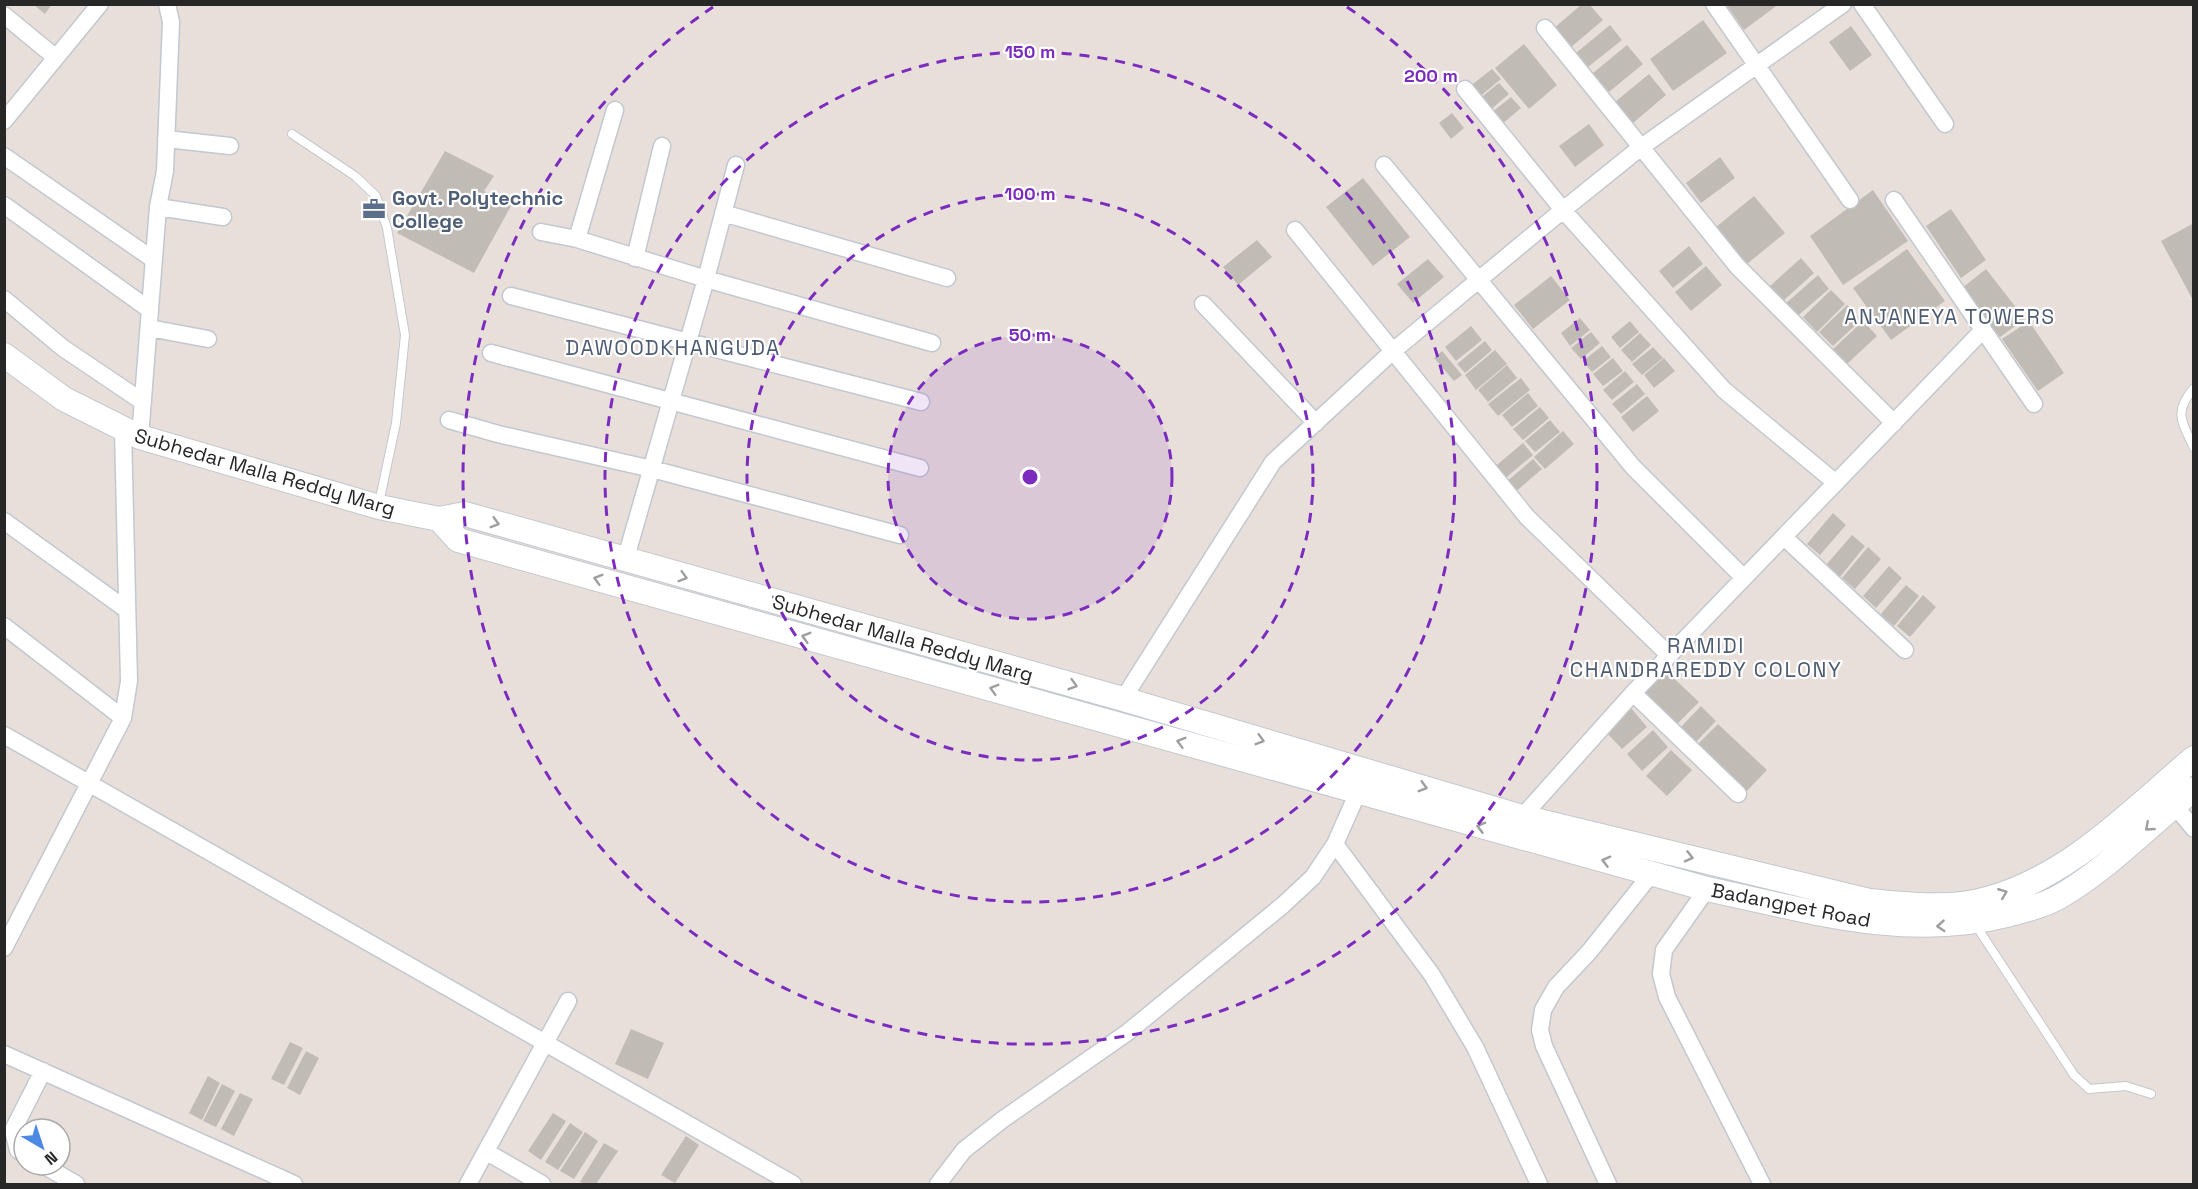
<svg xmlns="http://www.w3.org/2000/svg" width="2198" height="1189" viewBox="0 0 2198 1189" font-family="'Space Grotesk',sans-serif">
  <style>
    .building { fill: #c1bbb6 }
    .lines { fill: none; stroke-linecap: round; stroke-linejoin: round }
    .service-casing { stroke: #c2c8d0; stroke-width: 10 }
    .minor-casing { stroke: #c2c8d0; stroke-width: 19 }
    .secondary-casing { stroke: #c2c8d0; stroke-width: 26 }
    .service { stroke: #fff; stroke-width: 8 }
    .minor { stroke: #fff; stroke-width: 16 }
    .secondary { stroke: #fff; stroke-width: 24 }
    .oneway { stroke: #9e9e9e }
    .ring { fill: none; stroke: #7b2cbf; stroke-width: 3; stroke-dasharray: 10 8 }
    .labels { text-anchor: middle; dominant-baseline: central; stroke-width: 4.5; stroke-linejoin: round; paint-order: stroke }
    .service-label { font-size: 20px; font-weight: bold; fill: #4e5e75; stroke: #fff; text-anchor: start }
    .street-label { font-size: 20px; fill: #272727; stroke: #fff }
    .neighbourhood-label { font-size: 21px; letter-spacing: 1.5px; fill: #4e5c72; stroke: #fff }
    .centre { fill: #7b2cbf; stroke: #fff; stroke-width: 3 }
    .ring-label { font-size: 18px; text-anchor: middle; font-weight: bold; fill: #7b2cbf; stroke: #fff; stroke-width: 4.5; stroke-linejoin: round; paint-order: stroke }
  </style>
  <rect width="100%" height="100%" fill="#e8dfda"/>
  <!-- building -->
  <path class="building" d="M 33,4 L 52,4 L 45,14 Z
    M 1582,4 L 1589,4 L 1603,20 L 1570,48 L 1553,29 Z
    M 1726,4 L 1779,4 L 1744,30 Z
    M 1703,20 L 1727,53 L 1673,91 L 1650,59 Z
    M 1610,25 L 1622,40 L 1588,67 L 1576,53 Z
    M 1851,26 L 1872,55 L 1850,71 L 1829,42 Z
    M 1524,44 L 1557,85 L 1529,109 L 1495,68 Z
    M 1627,45 L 1643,64 L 1609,92 L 1593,73 Z
    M 1492,69 L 1501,79 L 1478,98 L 1469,87 Z
    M 1649,74 L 1666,95 L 1633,123 L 1615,102 Z
    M 1499,83 L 1509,94 L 1489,111 L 1479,99 Z
    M 1511,97 L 1521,108 L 1501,125 L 1491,113 Z
    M 1452,113 L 1464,128 L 1451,139 L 1439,123 Z
    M 1589,124 L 1604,145 L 1575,167 L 1559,146 Z
    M 445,151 L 494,176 L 484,191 L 512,204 L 474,273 L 397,233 Z
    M 1720,157 L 1735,178 L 1701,203 L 1686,183 Z
    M 1363,178 L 1410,237 L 1373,266 L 1326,207 Z
    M 1873,190 L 1908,241 L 1843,285 L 1810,236 Z
    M 1754,196 L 1785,233 L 1747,264 L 1716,227 Z
    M 1951,209 L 1986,260 L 1961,278 L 1926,226 Z
    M 2194,223 L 2194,302 L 2161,241 Z
    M 1257,240 L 1272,257 L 1238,285 L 1223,267 Z
    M 1689,246 L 1703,264 L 1673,288 L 1659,271 Z
    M 1907,249 L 1945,301 L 1891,340 L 1853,288 Z
    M 1801,258 L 1814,273 L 1783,301 L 1770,286 Z
    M 1428,259 L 1444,277 L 1413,303 L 1397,284 Z
    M 1706,266 L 1722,285 L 1691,311 L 1675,292 Z
    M 1986,269 L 2025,319 L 2000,337 L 1962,288 Z
    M 1818,275 L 1829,289 L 1795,318 L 1784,305 Z
    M 1551,276 L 1570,300 L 1533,329 L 1514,305 Z
    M 1831,290 L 1845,304 L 1817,332 L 1803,317 Z
    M 1847,305 L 1861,320 L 1833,346 L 1819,332 Z
    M 1580,318 L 1590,330 L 1570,346 L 1561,333 Z
    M 1630,321 L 1639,332 L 1620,348 L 1611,337 Z
    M 1863,321 L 1877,336 L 1847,364 L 1833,349 Z
    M 2029,321 L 2064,373 L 2038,391 L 2002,339 Z
    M 1471,326 L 1482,340 L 1456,361 L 1445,347 Z
    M 1591,332 L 1600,343 L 1581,359 L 1571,348 Z
    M 1640,333 L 1651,345 L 1632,362 L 1621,350 Z
    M 1485,341 L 1492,350 L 1465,373 L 1457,364 Z
    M 1602,346 L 1611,357 L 1592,372 L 1583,361 Z
    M 1653,347 L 1663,358 L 1642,375 L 1632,364 Z
    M 1495,350 L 1507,364 L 1476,390 L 1465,375 Z
    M 1442,351 L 1462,375 L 1454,381 L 1434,358 Z
    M 1613,358 L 1623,371 L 1603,386 L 1593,374 Z
    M 1664,358 L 1675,371 L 1654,388 L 1644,375 Z
    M 1507,365 L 1517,378 L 1488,402 L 1478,390 Z
    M 1625,371 L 1634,382 L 1612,400 L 1603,390 Z
    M 1521,378 L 1530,390 L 1498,416 L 1488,404 Z
    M 1637,384 L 1645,394 L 1621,414 L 1612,404 Z
    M 1528,393 L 1538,406 L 1512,427 L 1502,415 Z
    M 1647,396 L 1659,411 L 1633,432 L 1621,417 Z
    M 1540,407 L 1549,418 L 1523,440 L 1513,429 Z
    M 1550,420 L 1560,432 L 1535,452 L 1525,441 Z
    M 1563,431 L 1574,444 L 1545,469 L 1534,457 Z
    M 1523,443 L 1533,455 L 1502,481 L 1492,469 Z
    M 1533,459 L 1542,469 L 1513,494 L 1504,484 Z
    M 1833,513 L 1846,525 L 1820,555 L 1807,544 Z
    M 1852,535 L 1865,546 L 1840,577 L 1826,565 Z
    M 1868,547 L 1881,559 L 1855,589 L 1842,578 Z
    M 1889,566 L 1902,578 L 1876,608 L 1863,596 Z
    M 1906,585 L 1919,596 L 1894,626 L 1880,615 Z
    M 1923,595 L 1936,607 L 1910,637 L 1897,626 Z
    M 1662,667 L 1699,702 L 1673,728 L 1637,694 Z
    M 1701,706 L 1716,721 L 1693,745 L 1678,730 Z
    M 1631,708 L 1647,727 L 1622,749 L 1605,731 Z
    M 1718,724 L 1767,770 L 1742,796 L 1693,749 Z
    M 1653,730 L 1668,747 L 1642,771 L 1627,754 Z
    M 1671,750 L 1692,770 L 1667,796 L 1646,776 Z
    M 631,1029 L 664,1043 L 648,1079 L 615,1064 Z
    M 290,1042 L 303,1048 L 284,1085 L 271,1079 Z
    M 306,1051 L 319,1058 L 300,1095 L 287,1088 Z
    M 208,1076 L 220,1083 L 202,1120 L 189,1113 Z
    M 222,1084 L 235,1091 L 216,1127 L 203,1121 Z
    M 240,1093 L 253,1099 L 234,1136 L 221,1129 Z
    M 553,1113 L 566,1121 L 541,1160 L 528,1151 Z
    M 570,1123 L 583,1132 L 558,1170 L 545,1162 Z
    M 585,1132 L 598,1141 L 574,1179 L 560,1171 Z
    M 686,1136 L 699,1145 L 675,1183 L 661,1175 Z
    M 604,1143 L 618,1151 L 596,1184 L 584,1184 L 580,1182 Z"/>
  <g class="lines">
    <!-- service casing -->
    <g class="service-casing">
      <path id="service" d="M 292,134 L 355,176 L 376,196 L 387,228 L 405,335 L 396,423 L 379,503
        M 2194,388 C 2173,412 2182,422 2194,448
        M 1975,924 L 2074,1075 L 2089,1089 L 2126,1086 L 2151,1094"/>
    </g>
    <!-- minor casing -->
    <g class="minor-casing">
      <path id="minor" d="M 1714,4 L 1850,200
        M 1862,4 L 1945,124
        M 4,15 L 55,57
        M 1545,28 L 1737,266 L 1894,423
        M 1465,89 L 1563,210 L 1724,390 L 1836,483
        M 4,121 L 100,4
        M 166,139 L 230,146
        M 4,156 L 154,260
        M 1384,165 L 1633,467 L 1744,578
        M 1894,200 L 2034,404
        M 4,205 L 150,310
        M 158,207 L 223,217
        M 723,213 L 947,278
        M 1295,230 L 1527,517 L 1669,655
        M 541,232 L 577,239 L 706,279 L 932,343
        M 577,239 L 615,110
        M 635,258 L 662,146
        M 511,296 L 921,402
        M 4,299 L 63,348 L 143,402
        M 1203,304 L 1316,423
        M 149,328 L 208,339
        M 491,353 L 920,468
        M 449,420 L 498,434 L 652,469 L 900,535
        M 140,437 L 158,207 L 165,171 L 171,22 L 167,4
        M 4,521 L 127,610
        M 1784,537 L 1905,650
        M 625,561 L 706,279 L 736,165
        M 4,626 L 123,718
        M 1633,693 L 1738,794
        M 1123,699 L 1273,462 L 1393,351 L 1563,210 L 1640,148 L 1843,4
        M 4,735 L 793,1184
        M 2174,805 L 2194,829
        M 1522,817 L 1633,693 L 1983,330
        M 1335,844 L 1432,975 L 1475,1047 L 1539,1184
        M 1707,889 L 1664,950 L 1661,974 L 1667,997 L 1762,1184
        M 4,948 L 123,718 L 129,681 L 123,431
        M 4,1054 L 294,1184
        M 487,1152 L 542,1184
        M 24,1154 L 18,1150 L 13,1130 L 43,1071
        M 43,1165 L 76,1184
        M 468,1184 L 568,1001
        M 938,1184 L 964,1150 L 1002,1120 L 1128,1032 L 1283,905 L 1313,877 L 1335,844 L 1362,783
        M 1608,1184 L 1544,1046 L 1540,1030 L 1543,1010 L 1556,987 L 1589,952 L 1652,873"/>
    </g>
    <!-- secondary casing -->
    <g class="secondary-casing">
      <path id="secondary" d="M 4,355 L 64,399 L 140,437 L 379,507 L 439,519 L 465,514 L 1123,699 L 1522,817 L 1869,901 C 1907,904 1949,910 1987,899 C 2069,877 2131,811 2194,758
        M 439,519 L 458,540 L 1707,889 C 1806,910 1906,941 2007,915 C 2025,910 2043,906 2059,897 C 2109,868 2149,825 2194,789"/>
    </g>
    <!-- service -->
    <use href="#service" class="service"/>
    <!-- minor -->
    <use href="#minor" class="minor"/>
    <!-- secondary -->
    <use href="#secondary" class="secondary"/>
  </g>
  <!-- one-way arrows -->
  <defs><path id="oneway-chevron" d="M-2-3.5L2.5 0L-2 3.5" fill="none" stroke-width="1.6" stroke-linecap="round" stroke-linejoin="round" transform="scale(1.5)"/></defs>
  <g class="oneway">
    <use href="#oneway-chevron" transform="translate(495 523) rotate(16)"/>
    <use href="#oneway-chevron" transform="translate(683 577) rotate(16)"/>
    <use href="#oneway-chevron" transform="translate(598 579) rotate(-164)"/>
    <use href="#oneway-chevron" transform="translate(806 637) rotate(-164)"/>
    <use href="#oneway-chevron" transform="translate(1073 685) rotate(16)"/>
    <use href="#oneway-chevron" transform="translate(994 689) rotate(-164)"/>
    <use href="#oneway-chevron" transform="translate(1260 740) rotate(16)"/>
    <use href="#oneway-chevron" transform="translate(1181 742) rotate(-164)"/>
    <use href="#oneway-chevron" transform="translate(1423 787) rotate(16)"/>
    <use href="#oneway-chevron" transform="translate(1481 827) rotate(-165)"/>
    <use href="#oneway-chevron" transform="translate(2149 827) rotate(139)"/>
    <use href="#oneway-chevron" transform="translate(1689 857) rotate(14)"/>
    <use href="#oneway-chevron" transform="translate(1606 861) rotate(-165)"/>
    <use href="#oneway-chevron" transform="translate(2003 893) rotate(-22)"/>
    <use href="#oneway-chevron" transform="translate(1941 926) rotate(176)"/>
  </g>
  <!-- distance rings -->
  <circle cx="1030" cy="477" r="142" fill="#7b2cbf" fill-opacity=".12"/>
  <g class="ring">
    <circle cx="1030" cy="477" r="142"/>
    <circle cx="1030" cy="477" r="283"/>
    <circle cx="1030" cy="477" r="425"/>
    <path d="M1347 7A567 567 0 1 1 713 7"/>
  </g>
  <!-- icons -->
  <defs>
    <g id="office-bare" transform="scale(1.8)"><path d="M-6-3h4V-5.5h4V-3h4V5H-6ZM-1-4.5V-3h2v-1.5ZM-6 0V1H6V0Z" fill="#5c6f8a" stroke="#fff" stroke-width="2.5" paint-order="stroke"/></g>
  </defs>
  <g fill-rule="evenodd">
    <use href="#office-bare" x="374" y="209"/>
  </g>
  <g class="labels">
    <!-- service labels -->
    <g class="service-label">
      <text x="392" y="198">Govt. Polytechnic<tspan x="392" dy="23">College</tspan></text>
    </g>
    <!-- street labels -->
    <g class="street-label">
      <text transform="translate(265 472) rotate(16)">Subhedar Malla Reddy Marg</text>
      <text transform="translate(903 638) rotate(16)">Subhedar Malla Reddy Marg</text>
      <text transform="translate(1791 905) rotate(11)">Badangpet Road</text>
    </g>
    <!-- neighbourhood labels -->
    <g class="neighbourhood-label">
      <text x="1950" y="316">ANJANEYA TOWERS</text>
      <text x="673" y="347">DAWOODKHANGUDA</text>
      <text x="1706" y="645">RAMIDI<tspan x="1706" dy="24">CHANDRAREDDY COLONY</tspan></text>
    </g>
  </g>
  <circle cx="1030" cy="477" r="9" class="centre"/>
  <g class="ring-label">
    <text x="1030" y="58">150 m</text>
    <text x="1431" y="82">200 m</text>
    <text x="1030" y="200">100 m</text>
    <text x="1030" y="341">50 m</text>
  </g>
  <!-- border -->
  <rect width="2198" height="1189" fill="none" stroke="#272727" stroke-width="12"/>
  <!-- north arrow -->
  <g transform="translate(42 1147) rotate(141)"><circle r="28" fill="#ffffff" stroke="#a9a9a9" stroke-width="1.5"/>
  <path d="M0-4.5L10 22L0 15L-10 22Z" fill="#4c89e4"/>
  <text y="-9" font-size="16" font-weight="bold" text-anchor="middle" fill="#272727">N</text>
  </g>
</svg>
